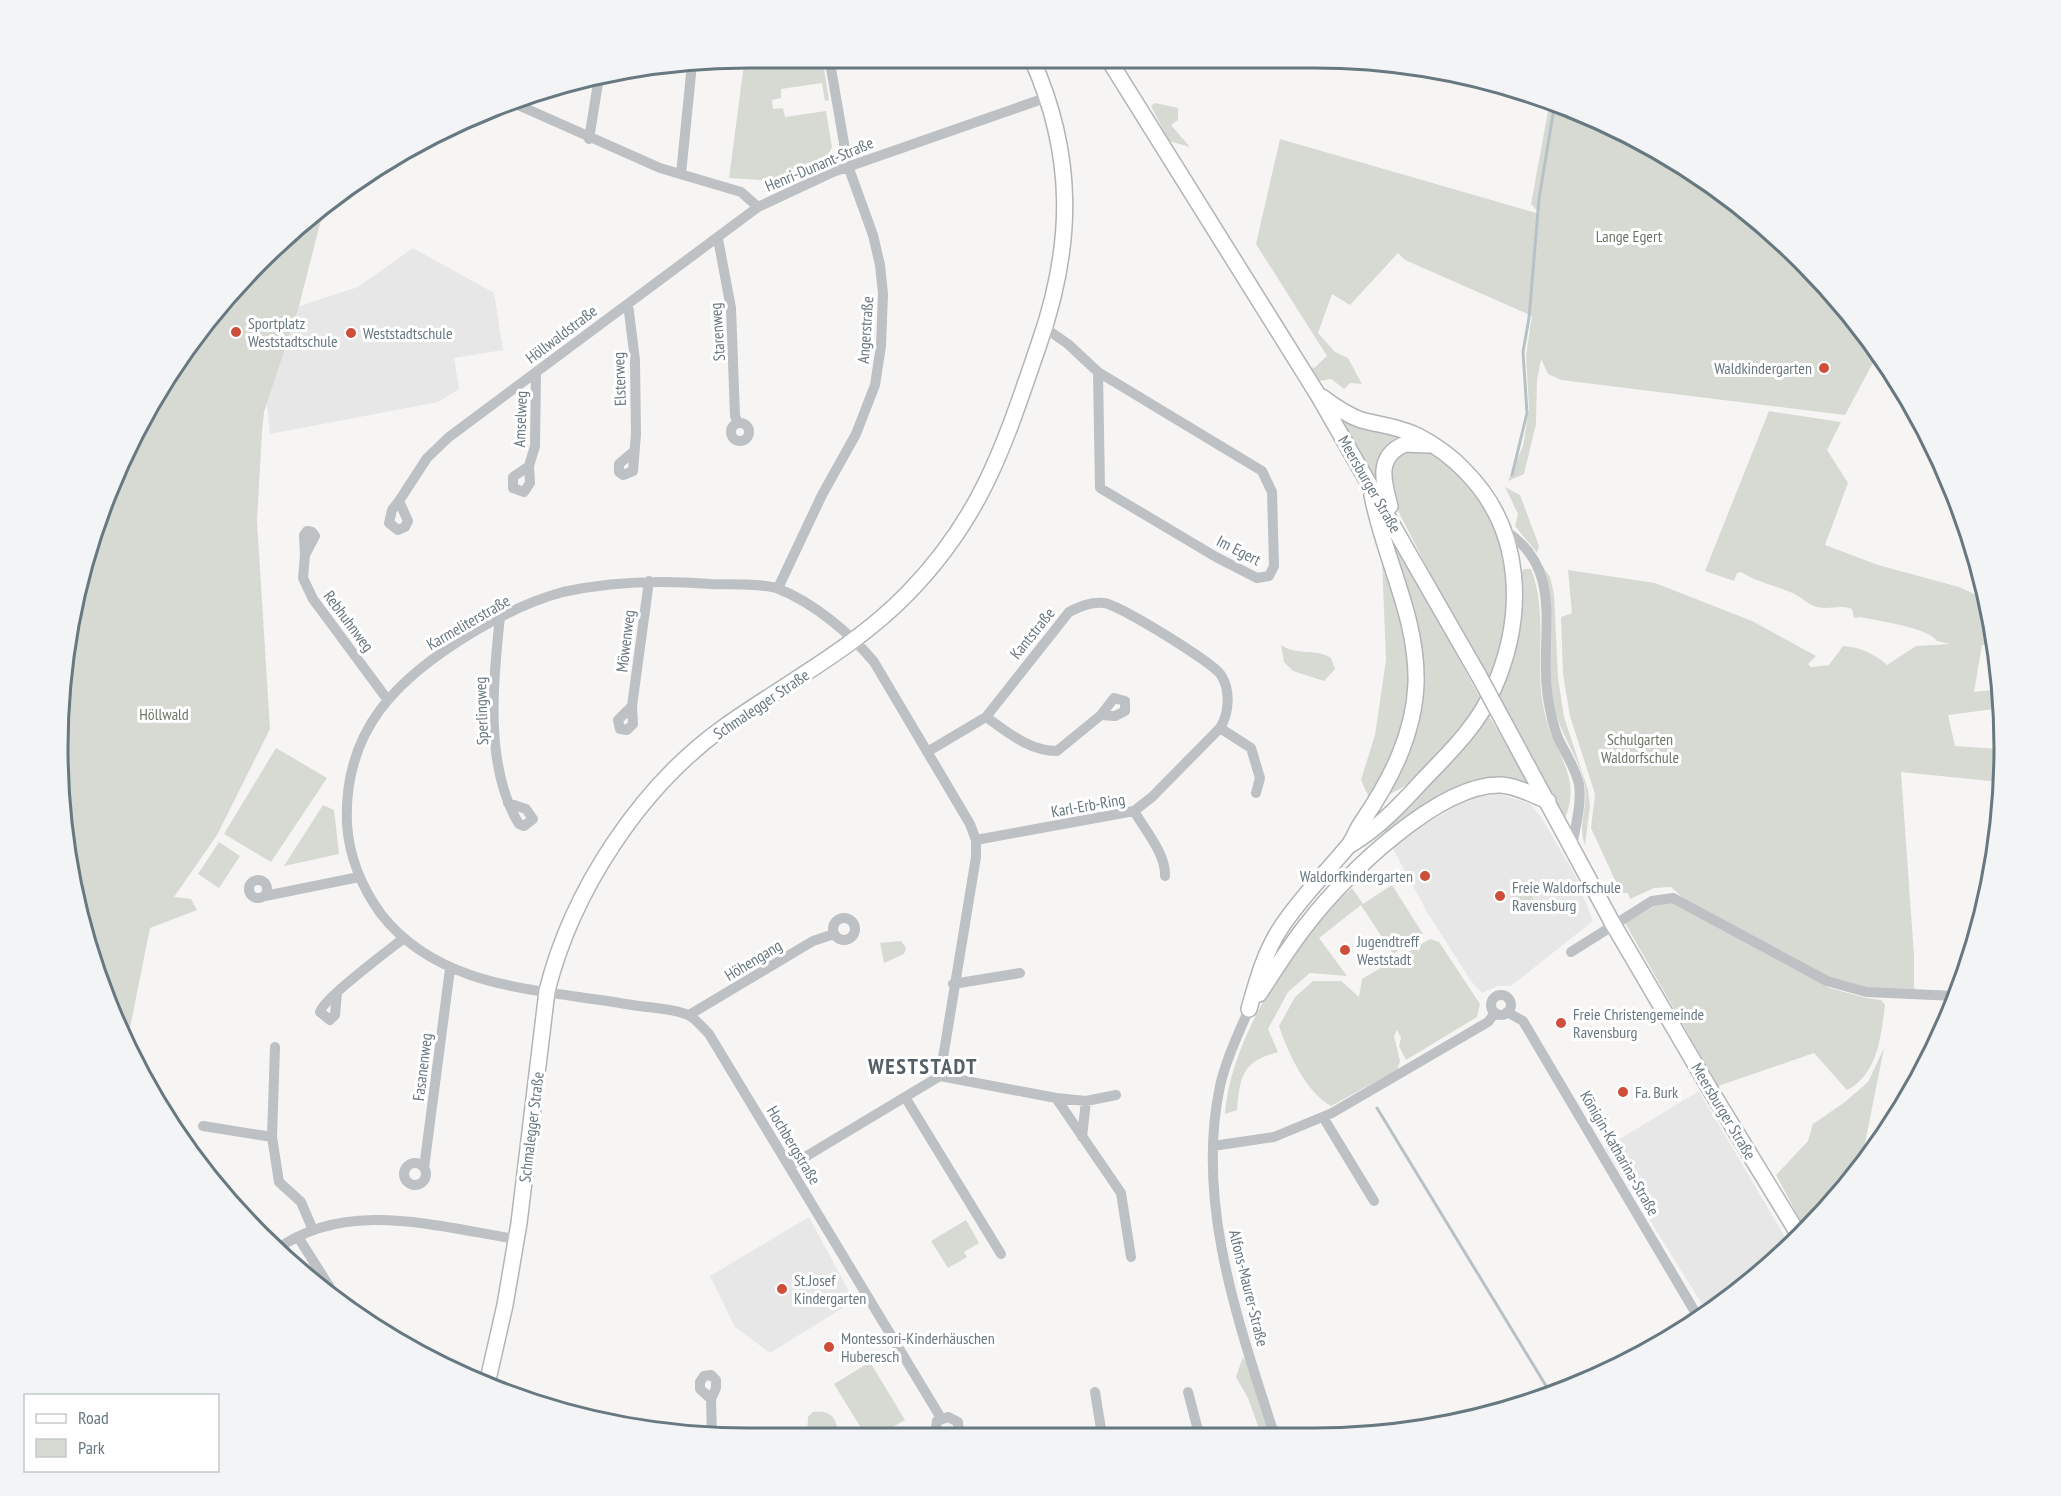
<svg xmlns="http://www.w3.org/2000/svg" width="2061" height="1496" viewBox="0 0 2061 1496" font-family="'PT Sans Narrow',sans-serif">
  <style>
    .built { fill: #e6e7e6 }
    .green { fill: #d6dad2 }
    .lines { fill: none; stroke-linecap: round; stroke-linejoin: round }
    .stream { stroke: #b7c2c6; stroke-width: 3 }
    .secondary-casing { stroke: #b0b5b8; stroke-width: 18 }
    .street { stroke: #bdc1c4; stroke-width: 10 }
    .secondary { stroke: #fff; stroke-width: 15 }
    .secondary-bridge-casing { stroke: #b0b5b8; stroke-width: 18; stroke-linecap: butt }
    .secondary-bridge { stroke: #fff; stroke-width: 15 }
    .poi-dot { fill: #cf4e39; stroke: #fff; stroke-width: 2 }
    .labels { text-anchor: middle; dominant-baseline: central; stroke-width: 6; stroke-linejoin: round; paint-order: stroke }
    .street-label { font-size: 16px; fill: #687880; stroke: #fff }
    .park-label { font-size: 16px; fill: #6b7866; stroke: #fff }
    .poi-label { font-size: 16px; fill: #687880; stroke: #fff; text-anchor: start }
    .district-label { font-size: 22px; font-weight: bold; letter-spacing: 1.5px; fill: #556066; stroke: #fff }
    .rim { fill: none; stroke: #687880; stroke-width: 3 }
  </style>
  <rect width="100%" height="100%" fill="#f6f5f3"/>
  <!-- built -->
  <path class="built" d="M 413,248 L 494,293 L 503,350 L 454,358 L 459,389 L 438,402 L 270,434 L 264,378 L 275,314 L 358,287 Z
    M 1499,794 L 1529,803 L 1541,817 L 1575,875 L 1593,921 L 1511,986 L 1498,986 L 1482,993 L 1471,981 L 1427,912 L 1391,845 L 1470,798 Z
    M 1699,1091 L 1789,1244 L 1734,1296 L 1707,1312 L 1605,1148 Z
    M 809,1217 L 854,1301 L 770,1353 L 735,1327 L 710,1276 Z"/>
  <!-- green -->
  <path class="green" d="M 745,57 L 768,57 L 773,67 L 792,57 L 822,57 L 829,100 L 825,101 L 822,83 L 781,89 L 781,98 L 772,100 L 773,109 L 783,108 L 785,117 L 826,111 L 832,147 L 827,157 L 777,181 L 729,178 Z
    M 1550,100 L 1578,110 L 1697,173 L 1769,229 L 1861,327 L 1882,360 L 1875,359 L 1845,415 L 1561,380 L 1548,374 L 1541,359 L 1537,380 L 1536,424 L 1524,474 L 1508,481 L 1523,446 L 1529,409 L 1526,355 L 1532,316 L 1405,260 L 1398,253 L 1350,305 L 1332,294 L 1318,333 L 1335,352 L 1348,358 L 1362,384 L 1350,383 L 1344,389 L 1331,379 L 1320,381 L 1308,366 L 1314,368 L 1327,356 L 1256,244 L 1280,139 L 1540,214 L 1531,204 Z
    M 1155,103 L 1178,108 L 1178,120 L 1171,125 L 1190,147 L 1169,141 L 1151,106 Z
    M 324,208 L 299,306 L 264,412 L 262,432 L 257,521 L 270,729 L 217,835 L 174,897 L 191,899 L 197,910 L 150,928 L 127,1043 L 109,1012 L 63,838 L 63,657 L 94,526 L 128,443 L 229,292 Z
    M 1769,411 L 1841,422 L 1827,450 L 1848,483 L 1825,545 L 1878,565 L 1959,587 L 1985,599 L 1993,644 L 1982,645 L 1974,692 L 2000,689 L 2002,708 L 1948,715 L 1955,746 L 2001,749 L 2000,782 L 1901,772 L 1914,956 L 1914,987 L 1916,990 L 1866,988 L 1836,981 L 1683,898 L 1671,887 L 1654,888 L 1630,899 L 1628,893 L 1621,893 L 1591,828 L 1595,794 L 1570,716 L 1563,674 L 1561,617 L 1572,613 L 1568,570 L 1655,583 L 1752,621 L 1816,656 L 1808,664 L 1811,667 L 1829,665 L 1843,646 C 1860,647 1875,654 1887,665 L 1916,646 L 1950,644 L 1937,641 C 1927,627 1878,621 1860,617 L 1854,618 L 1852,609 C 1840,604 1827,611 1814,606 C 1806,603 1799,595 1790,592 C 1773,585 1757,582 1741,572 L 1737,573 L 1734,581 L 1705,571 Z
    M 1335,412 L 1410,437 L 1378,484 Z
    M 1407,448 L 1439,451 C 1452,465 1474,481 1483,498 C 1518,561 1512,620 1487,685 L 1389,493 L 1391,460 Z
    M 1505,487 L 1520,495 L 1539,546 L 1537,553 L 1515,526 L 1518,514 Z
    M 1380,512 L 1481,700 C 1456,733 1426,781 1385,796 L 1419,698 Z
    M 1382,559 C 1404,609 1422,681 1403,735 C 1394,758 1381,780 1371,802 L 1361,780 L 1375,735 L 1386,660 Z
    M 1541,564 L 1550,577 L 1554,594 L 1558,678 L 1564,717 L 1588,790 L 1590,806 L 1585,845 C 1577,828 1588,806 1585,787 C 1580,756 1557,732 1553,700 C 1546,654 1560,609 1541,564 Z
    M 1524,569 L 1531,569 C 1550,618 1532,669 1546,718 C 1556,756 1582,778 1565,818 L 1552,793 L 1506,726 L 1499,696 L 1517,642 L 1521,574 Z
    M 1281,645 C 1297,656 1316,648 1331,658 L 1335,669 L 1324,681 L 1293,671 L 1284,662 Z
    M 1489,716 L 1535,793 L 1499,782 L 1386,834 L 1382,825 Z
    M 276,748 L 327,778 L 271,862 L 224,834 Z
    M 323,805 L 334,810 L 339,854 L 284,866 Z
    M 219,842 L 240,856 L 219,888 L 198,874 Z
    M 1392,885 L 1423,934 L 1393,954 L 1361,905 L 1319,938 L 1347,976 L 1310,973 L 1288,992 L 1268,1029 L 1278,1052 C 1243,1061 1240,1075 1237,1110 L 1225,1114 C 1229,1052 1273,979 1309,930 C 1321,914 1338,901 1352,888 L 1363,904 Z
    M1511 900a11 11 0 1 1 22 0a11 11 0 1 1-22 0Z
    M 1671,900 L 1686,905 L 1830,988 L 1866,998 L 1881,1000 L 1885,1005 C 1881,1036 1878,1074 1847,1090 L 1814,1053 L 1718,1086 L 1625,923 L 1658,904 Z
    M 1430,939 L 1439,942 L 1480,1004 L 1477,1017 L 1406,1060 L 1399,1046 L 1401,1038 L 1397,1030 L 1394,1036 L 1400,1061 L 1397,1070 L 1331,1106 C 1306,1092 1288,1053 1279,1026 L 1295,997 L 1313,981 L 1341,981 L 1359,997 L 1362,979 Z
    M 901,941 L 906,948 L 904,954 L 884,963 L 880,943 Z
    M 1884,1048 L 1861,1163 L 1833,1203 L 1805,1229 L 1776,1175 L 1808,1141 L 1813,1124 L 1845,1102 L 1868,1082 Z
    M 966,1220 L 979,1243 L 964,1252 L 967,1257 L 948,1268 L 931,1241 Z
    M 1243,1357 L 1247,1363 L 1269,1434 L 1261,1434 L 1248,1398 L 1236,1377 Z
    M 870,1362 L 905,1420 L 877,1436 L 866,1436 L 834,1384 Z
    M 813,1412 C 830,1409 840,1419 836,1437 L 807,1437 L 808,1417 Z"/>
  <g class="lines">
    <!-- stream -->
    <path class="stream" d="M 1512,475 L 1527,413 L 1523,352 L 1529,318 L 1539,199 L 1555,102
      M 1377,1108 L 1551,1394"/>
    <!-- secondary casing -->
    <g class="secondary-casing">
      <path id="secondary" d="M 1107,57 L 1318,395 L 1479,676
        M 1322,397 C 1334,406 1347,415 1361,420 C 1380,425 1401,427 1418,436 C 1435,445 1452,457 1465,471 C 1524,530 1526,616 1493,690 C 1478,725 1450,752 1424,779 C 1402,803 1379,828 1350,845
        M 1390,506 C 1383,481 1376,456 1405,444 L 1428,445
        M 1506,726 L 1613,924 L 1711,1091 L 1799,1235
        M 1259,994 C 1275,970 1290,945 1308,923 C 1344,876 1439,783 1501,785 C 1517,786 1533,795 1548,801
        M 1249,1009 C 1257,981 1264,954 1280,929 C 1300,898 1325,874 1349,845 C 1354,838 1357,829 1362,822 C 1390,781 1414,735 1416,684 C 1418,617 1384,559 1372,495
        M 487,1384 L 505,1305 L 519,1223 L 547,991 C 572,891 640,787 724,727 C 786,683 855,648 908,593 C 983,516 1005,443 1039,344 C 1074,244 1075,154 1031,57"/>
    </g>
    <!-- street -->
    <path class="street" d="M 509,101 L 660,168 L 741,192 L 758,207
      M 589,139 L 599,77
      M 681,174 L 692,64
      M 718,239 L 731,308 L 735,416 L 738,423
      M 628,304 L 635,360 L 636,434 L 633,471 L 623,475 L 619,472 L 619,464 L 633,452
      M 1045,328 L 1068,344 L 1098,372 L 1100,488 L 1216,557 L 1257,578 L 1269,576 L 1274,566 L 1272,492 L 1262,471 L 1098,372
      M731 432a9 9 0 1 1 18 0a9 9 0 1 1-18 0Z
      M 529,466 L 513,477 L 513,488 L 524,492 L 530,483 L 529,466 L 535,446 L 536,373
      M 399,501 L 427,458 L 449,437 L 758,207 L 833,172 L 1048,97
      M 399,501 L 408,521 L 405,527 L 398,530 L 389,523 L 392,510 Z
      M 1504,530 C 1568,570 1538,638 1548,698 C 1550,711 1553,725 1558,738 C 1565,753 1575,767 1579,784 C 1582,804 1575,827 1572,847
      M 307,531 L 312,532 L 315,536 L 305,555 L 304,535 Z
      M 305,555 L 303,578 L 313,599 L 387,699
      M 778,588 L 822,495 L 856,434 L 875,385 L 881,346 L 883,294 L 880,265 L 873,235 L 848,166 L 829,57
      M 500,617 C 493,680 484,767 519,824 L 524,826 L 533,819 L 526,809 L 508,803
      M 632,706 L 618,720 L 620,729 L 627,730 L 633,724 L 632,706 L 649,581
      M 986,717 C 1009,733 1029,751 1057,751 L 1101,715 L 1115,716 L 1125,711 L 1125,701 L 1114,698 L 1101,715
      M 1220,728 L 1251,748 L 1260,778 L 1256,793
      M 927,752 L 986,717 L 1069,612 C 1081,606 1090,602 1104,603 C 1120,605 1212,662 1221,675 C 1231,690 1229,714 1220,728 L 1152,797 L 1134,811 L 976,840
      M 1134,811 C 1145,830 1166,854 1165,876
      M249 889a9 9 0 1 1 18 0a9 9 0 1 1-18 0Z
      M 265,896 L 359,877
      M833 929a11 11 0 1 1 22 0a11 11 0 1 1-22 0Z
      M 1571,952 L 1652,901 L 1673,898 L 1827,981 L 1866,992 L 1955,996
      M 953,984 L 1020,973
      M 337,993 L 335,1015 L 330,1020 L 320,1012 C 323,999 389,950 404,938
      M1491 1005a10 10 0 1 1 20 0a10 10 0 1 1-20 0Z
      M 1249,1009 C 1238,1034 1226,1060 1220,1086 C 1195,1204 1239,1323 1274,1434
      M 1507,1012 L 1523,1021 L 1698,1317
      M 689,1015 L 813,941 L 834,934
      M 275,1047 L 272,1137 L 279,1182 L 301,1202 L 313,1230
      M 940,1076 L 1056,1098 L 1086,1101 L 1116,1095
      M 905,1097 L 1001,1254
      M 1056,1098 L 1121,1193 L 1131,1257
      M 1323,1117 L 1374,1201
      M 203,1126 L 272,1137
      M 1082,1137 L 1086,1101
      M 1213,1146 L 1274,1137 L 1332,1113 L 1488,1022 L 1495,1013
      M404 1174a11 11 0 1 1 22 0a11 11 0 1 1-22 0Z
      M 790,1166 L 940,1076 L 976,857 L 976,840 L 970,824 L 874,662 C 851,634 814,603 779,589 C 764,583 729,585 711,584 C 662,580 612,581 563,592 C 533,600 502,615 475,631 C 398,677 343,729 347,824 C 349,856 362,888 381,914 C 441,991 543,989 632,1005 C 649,1008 672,1008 688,1015 C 695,1018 703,1028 709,1034 L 941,1418
      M 424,1168 L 450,969
      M 298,1237 L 336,1297
      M 276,1250 C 346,1198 438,1227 516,1239
      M 1095,1392 L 1102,1435
      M 1188,1392 L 1199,1434
      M 711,1399 L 700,1389 L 700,1382 L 704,1376 L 711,1375 L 716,1380 L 716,1388 L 711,1399 L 712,1437
      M 1013,1435 L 1013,1436
      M 935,1436 L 937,1421 L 948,1417 L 958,1422 L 959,1436"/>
    <!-- secondary -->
    <use href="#secondary" class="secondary"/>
    <!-- secondary-bridge casing -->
    <g class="secondary-bridge-casing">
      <path id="secondary-bridge" d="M 1479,676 L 1506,726"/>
    </g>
    <!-- secondary-bridge -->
    <use href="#secondary-bridge" class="secondary-bridge"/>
  </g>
  <!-- markers -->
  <g class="poi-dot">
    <circle cx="236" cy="332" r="6"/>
    <circle cx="351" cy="333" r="6"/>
    <circle cx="1824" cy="368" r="6"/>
    <circle cx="1425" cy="876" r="6"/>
    <circle cx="1500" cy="896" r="6"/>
    <circle cx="1345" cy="950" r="6"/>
    <circle cx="1561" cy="1023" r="6"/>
    <circle cx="1623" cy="1092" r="6"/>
    <circle cx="782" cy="1289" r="6"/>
    <circle cx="829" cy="1347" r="6"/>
  </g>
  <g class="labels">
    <!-- street labels -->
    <g class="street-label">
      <text transform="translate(819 164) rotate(-23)">Henri-Dunant-Straße</text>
      <text transform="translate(865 330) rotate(-86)">Angerstraße</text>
      <text transform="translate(717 332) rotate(-94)">Starenweg</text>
      <text transform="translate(561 334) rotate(-37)">Höllwaldstraße</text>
      <text transform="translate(619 379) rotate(-92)">Elsterweg</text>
      <text transform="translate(520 419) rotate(-88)">Amselweg</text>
      <text transform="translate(1370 484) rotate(60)">Meersburger Straße</text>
      <text transform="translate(1239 550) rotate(27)">Im Egert</text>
      <text transform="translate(349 621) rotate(53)">Rebhuhnweg</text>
      <text transform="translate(468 622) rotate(-30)">Karmeliterstraße</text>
      <text transform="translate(1032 633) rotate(-51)">Kantstraße</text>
      <text transform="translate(625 641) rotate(-83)">Möwenweg</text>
      <text transform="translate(761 704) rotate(-34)">Schmalegger Straße</text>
      <text transform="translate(481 711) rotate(-92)">Sperlingweg</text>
      <text transform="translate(1088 805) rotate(-10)">Karl-Erb-Ring</text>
      <text transform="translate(753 960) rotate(-31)">Höhengang</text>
      <text transform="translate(422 1067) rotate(-83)">Fasanenweg</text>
      <text transform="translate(1724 1111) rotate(59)">Meersburger Straße</text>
      <text transform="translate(531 1127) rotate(-83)">Schmalegger Straße</text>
      <text transform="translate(794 1145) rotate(59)">Hochbergstraße</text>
      <text transform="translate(1620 1153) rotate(60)">Königin-Katharina-Straße</text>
      <text transform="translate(1249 1288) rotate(76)">Alfons-Maurer-Straße</text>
    </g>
    <!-- park labels -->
    <g class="park-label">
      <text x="1629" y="236">Lange Egert</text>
      <text x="164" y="714">Höllwald</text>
      <text x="1640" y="739">Schulgarten<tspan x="1640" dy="18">Waldorfschule</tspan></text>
    </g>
    <!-- poi labels -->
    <g class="poi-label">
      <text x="248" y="323">Sportplatz<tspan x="248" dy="18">Weststadtschule</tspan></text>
      <text x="363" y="333">Weststadtschule</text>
      <text x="1812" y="368" text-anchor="end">Waldkindergarten</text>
      <text x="1413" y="876" text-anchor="end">Waldorfkindergarten</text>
      <text x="1512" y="887">Freie Waldorfschule<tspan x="1512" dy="18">Ravensburg</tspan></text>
      <text x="1357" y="941">Jugendtreff<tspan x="1357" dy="18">Weststadt</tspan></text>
      <text x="1573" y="1014">Freie Christengemeinde<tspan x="1573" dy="18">Ravensburg</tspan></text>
      <text x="1635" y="1092">Fa. Burk</text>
      <text x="794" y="1280">St.Josef<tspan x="794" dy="18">Kindergarten</tspan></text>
      <text x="841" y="1338">Montessori-Kinderhäuschen<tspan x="841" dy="18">Huberesch</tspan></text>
    </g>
    <!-- district labels -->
    <g class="district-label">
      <text x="923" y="1066">WESTSTADT</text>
    </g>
  </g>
  <!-- crop -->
  <path d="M0 0H2061V1496H0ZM748 68H1314A680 680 0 0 1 1994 748V748A680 680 0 0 1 1314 1428H748A680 680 0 0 1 68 748V748A680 680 0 0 1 748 68Z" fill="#f3f4f5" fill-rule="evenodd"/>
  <path class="rim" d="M748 68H1314A680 680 0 0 1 1994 748V748A680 680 0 0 1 1314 1428H748A680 680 0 0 1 68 748V748A680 680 0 0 1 748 68Z"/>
  <!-- legend -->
  <rect x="24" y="1394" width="195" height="78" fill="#ffffff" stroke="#c3c9cc" stroke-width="1.5"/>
  <rect x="36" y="1414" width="30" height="9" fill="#ffffff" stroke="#c3c9cc" stroke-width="1.5"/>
  <text x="78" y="1424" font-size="18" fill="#687880">Road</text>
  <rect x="36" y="1439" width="30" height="18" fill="#d6dad2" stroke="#c3c9cc" stroke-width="1.5"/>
  <text x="78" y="1454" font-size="18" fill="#687880">Park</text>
</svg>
